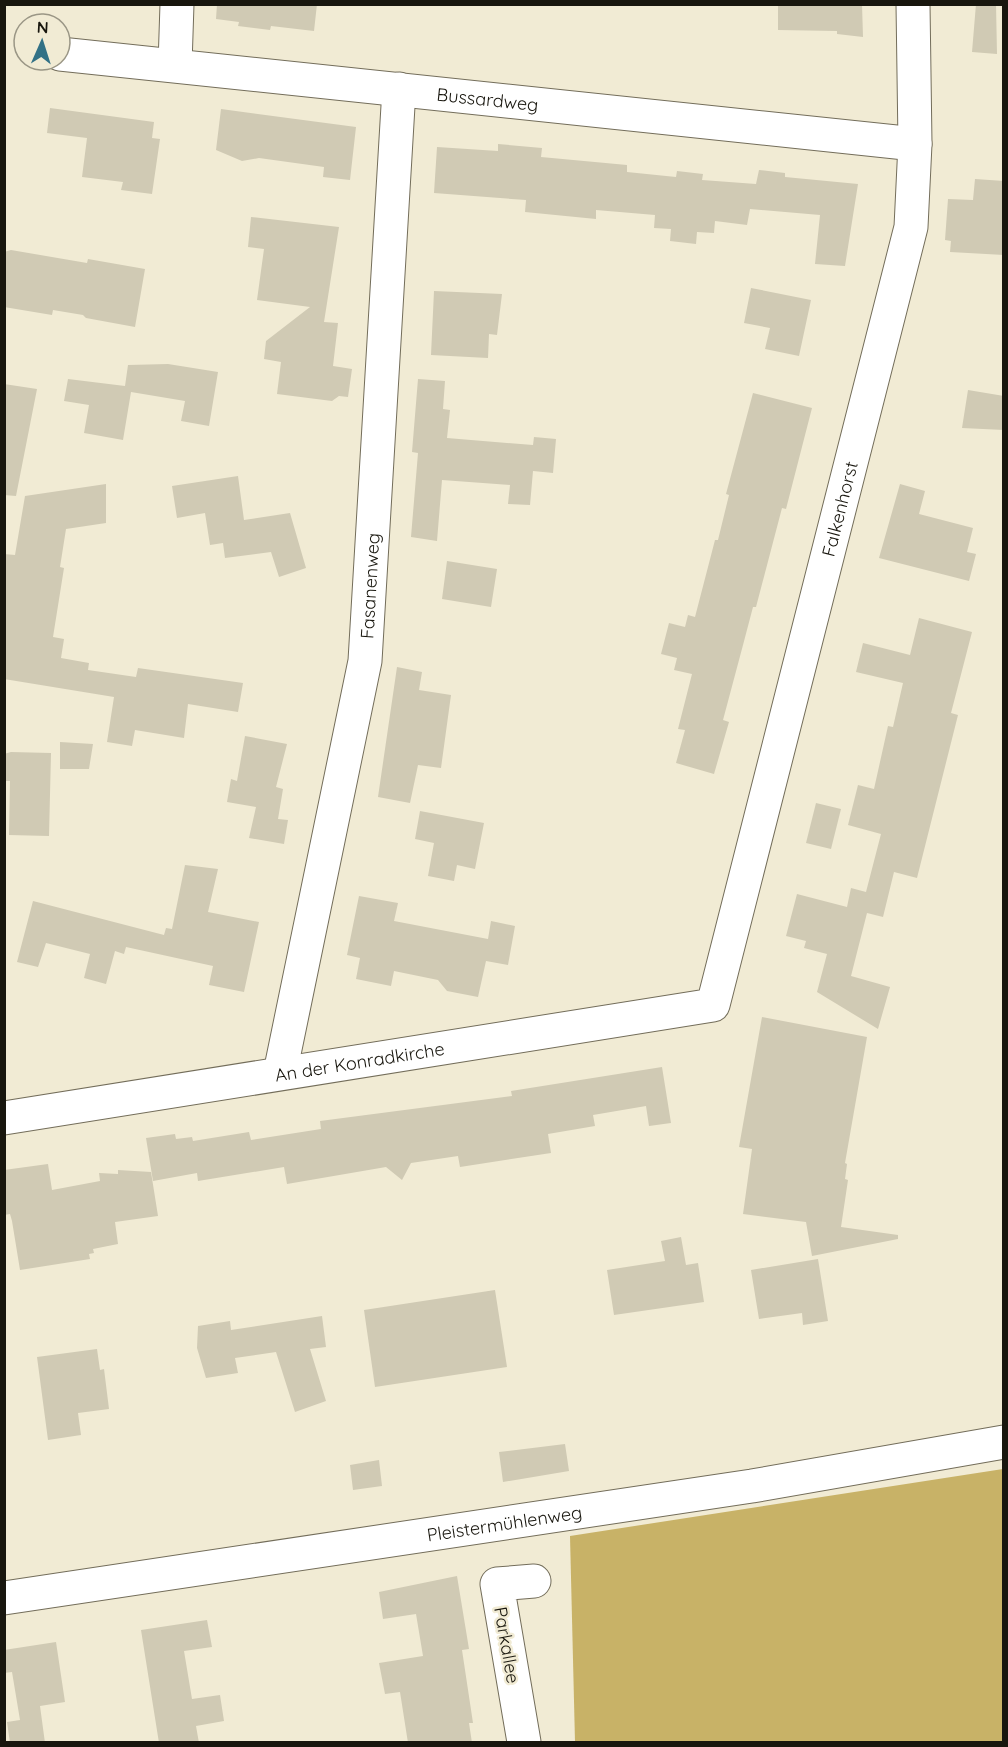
<svg xmlns="http://www.w3.org/2000/svg" width="1008" height="1747" viewBox="0 0 1008 1747" font-family="Quicksand,sans-serif">
  <style>
    .forest { fill: #c8b267 }
    .building { fill: #d0cab4 }
    .lines { fill: none; stroke-linecap: round; stroke-linejoin: round }
    .minor-casing { stroke: #736d5a; stroke-width: 35 }
    .minor { stroke: #fff; stroke-width: 33 }
    .labels { text-anchor: middle; dominant-baseline: central; stroke-width: 5; stroke-linejoin: round; paint-order: stroke }
    .street-label { font-size: 18px; fill: #18160e; stroke: #f1ebd4 }
  </style>
  <rect width="100%" height="100%" fill="#f1ebd4"/>
  <!-- forest -->
  <path class="forest" d="M 1003,1469 L 1003,1742 L 575,1742 L 570,1536 Z"/>
  <!-- building -->
  <path class="building" d="M 217,4 L 317,4 L 314,31 L 271,26 L 270,30 L 238,26 L 239,22 L 216,19 Z
    M 778,4 L 862,4 L 863,37 L 837,34 L 837,31 L 778,30 Z
    M 976,4 L 996,4 L 997,54 L 972,52 Z
    M 50,108 L 154,122 L 152,138 L 160,139 L 152,194 L 121,190 L 123,182 L 82,177 L 87,138 L 47,133 Z
    M 221,109 L 356,127 L 350,180 L 323,177 L 324,167 L 259,158 L 242,161 L 216,150 Z
    M 498,144 L 542,148 L 541,157 L 627,165 L 627,172 L 676,177 L 677,171 L 703,174 L 702,180 L 756,184 L 759,170 L 785,173 L 785,177 L 858,184 L 845,266 L 815,264 L 820,215 L 750,209 L 747,225 L 715,221 L 714,233 L 697,232 L 696,244 L 670,241 L 671,229 L 654,228 L 655,215 L 596,210 L 596,219 L 525,212 L 526,200 L 434,193 L 437,147 L 498,151 Z
    M 975,179 L 1004,181 L 1004,255 L 950,252 L 951,241 L 945,240 L 948,199 L 973,200 Z
    M 251,217 L 339,227 L 324,322 L 338,323 L 333,366 L 352,369 L 348,397 L 339,396 L 332,401 L 277,394 L 281,362 L 264,359 L 266,341 L 310,307 L 257,300 L 264,249 L 248,247 Z
    M 11,250 L 87,263 L 88,259 L 145,269 L 135,327 L 86,318 L 83,315 L 53,310 L 52,315 L 4,307 L 4,252 Z
    M 751,288 L 811,300 L 799,356 L 765,349 L 770,328 L 744,323 Z
    M 434,291 L 502,294 L 497,335 L 489,334 L 488,358 L 431,355 Z
    M 168,364 L 218,372 L 209,426 L 181,421 L 185,401 L 131,392 L 123,440 L 84,433 L 89,405 L 64,401 L 68,379 L 125,386 L 128,365 Z
    M 418,379 L 445,381 L 443,409 L 450,410 L 447,438 L 533,445 L 534,437 L 556,439 L 553,473 L 533,471 L 530,505 L 508,504 L 510,485 L 442,480 L 437,541 L 411,537 L 418,453 L 412,452 Z
    M 4,384 L 37,389 L 16,496 L 4,495 Z
    M 968,390 L 1004,396 L 1004,430 L 962,428 Z
    M 753,393 L 812,408 L 786,509 L 782,508 L 756,607 L 753,607 L 743,645 L 723,720 L 729,722 L 714,774 L 676,763 L 685,730 L 678,729 L 692,674 L 674,670 L 677,658 L 661,654 L 669,623 L 685,627 L 688,615 L 695,617 L 715,540 L 718,540 L 729,495 L 726,494 Z
    M 238,476 L 244,520 L 290,513 L 306,568 L 279,577 L 271,552 L 225,558 L 223,543 L 210,545 L 205,513 L 177,518 L 172,486 Z
    M 106,484 L 106,523 L 66,529 L 60,567 L 64,568 L 53,637 L 64,639 L 61,658 L 89,663 L 88,670 L 136,677 L 138,668 L 243,683 L 238,712 L 188,704 L 184,738 L 135,730 L 132,746 L 107,742 L 114,697 L 4,679 L 4,554 L 15,555 L 25,496 Z
    M 900,484 L 925,491 L 919,514 L 973,528 L 967,552 L 976,554 L 969,581 L 879,558 Z
    M 447,561 L 497,569 L 491,607 L 442,599 Z
    M 919,618 L 972,632 L 951,713 L 958,715 L 917,878 L 894,872 L 883,917 L 867,913 L 851,976 L 890,987 L 878,1029 L 817,992 L 827,954 L 804,948 L 806,941 L 786,936 L 797,894 L 847,907 L 851,888 L 866,892 L 881,834 L 848,825 L 858,785 L 874,789 L 888,726 L 893,727 L 903,683 L 856,672 L 863,643 L 910,655 Z
    M 397,667 L 422,672 L 419,690 L 451,695 L 441,768 L 418,765 L 410,803 L 378,797 Z
    M 245,736 L 287,744 L 276,787 L 283,789 L 278,819 L 288,820 L 284,844 L 249,838 L 256,807 L 227,802 L 231,779 L 237,781 Z
    M 60,742 L 93,744 L 89,769 L 60,769 Z
    M 11,752 L 51,753 L 49,836 L 9,835 L 10,781 L 4,781 L 4,754 Z
    M 816,803 L 841,809 L 831,849 L 806,843 Z
    M 420,811 L 484,823 L 475,869 L 457,865 L 454,881 L 428,876 L 434,843 L 415,839 Z
    M 185,865 L 218,869 L 208,912 L 259,922 L 244,992 L 209,985 L 213,966 L 126,947 L 124,954 L 115,951 L 106,984 L 84,978 L 90,954 L 46,943 L 38,967 L 17,962 L 33,901 L 164,935 L 166,928 L 172,929 Z
    M 359,896 L 398,903 L 394,921 L 488,939 L 491,921 L 515,926 L 508,965 L 486,961 L 478,997 L 447,991 L 438,980 L 394,971 L 391,986 L 356,979 L 360,958 L 347,955 Z
    M 762,1017 L 867,1037 L 845,1163 L 847,1164 L 845,1179 L 848,1180 L 841,1227 L 898,1235 L 898,1239 L 812,1256 L 806,1222 L 743,1214 L 752,1149 L 739,1147 Z
    M 662,1067 L 671,1123 L 649,1126 L 646,1106 L 593,1115 L 595,1126 L 548,1134 L 551,1153 L 460,1167 L 458,1156 L 411,1163 L 402,1180 L 386,1167 L 287,1184 L 284,1167 L 198,1181 L 197,1173 L 153,1181 L 146,1138 L 175,1134 L 176,1139 L 192,1137 L 193,1141 L 249,1132 L 251,1140 L 321,1129 L 320,1121 L 512,1096 L 511,1091 Z
    M 48,1164 L 52,1190 L 100,1181 L 99,1173 L 118,1174 L 118,1170 L 151,1172 L 158,1216 L 115,1222 L 118,1244 L 93,1249 L 94,1253 L 89,1254 L 90,1259 L 20,1270 L 12,1221 L 10,1214 L 4,1215 L 4,1170 Z
    M 681,1237 L 686,1265 L 698,1263 L 704,1302 L 614,1315 L 607,1270 L 665,1261 L 661,1241 Z
    M 818,1259 L 828,1321 L 803,1325 L 802,1313 L 759,1319 L 751,1270 Z
    M 495,1290 L 507,1367 L 375,1387 L 364,1310 Z
    M 322,1316 L 326,1347 L 310,1349 L 326,1401 L 295,1412 L 276,1352 L 235,1358 L 238,1373 L 206,1378 L 197,1348 L 198,1326 L 230,1321 L 231,1330 Z
    M 97,1349 L 100,1370 L 104,1369 L 109,1409 L 78,1413 L 81,1435 L 48,1440 L 37,1357 Z
    M 565,1444 L 569,1471 L 503,1482 L 499,1452 Z
    M 379,1460 L 382,1486 L 353,1490 L 350,1465 Z
    M 457,1576 L 469,1649 L 462,1650 L 473,1723 L 469,1723 L 472,1743 L 408,1743 L 400,1692 L 385,1694 L 379,1663 L 423,1656 L 416,1614 L 383,1619 L 379,1592 Z
    M 207,1620 L 212,1647 L 184,1651 L 192,1699 L 220,1695 L 224,1721 L 196,1726 L 199,1743 L 159,1743 L 141,1630 Z
    M 56,1642 L 65,1702 L 40,1706 L 45,1743 L 10,1743 L 7,1722 L 20,1720 L 12,1672 L 4,1673 L 4,1650 Z"/>
  <g class="lines">
    <!-- minor casing -->
    <g class="minor-casing">
      <g id="minor">
        <path id="s1" d="M 60,54 L 915,144"/>
        <path d="M 175,65 L 177,4"/>
        <path id="s2" d="M 280,1073 L 365,661 L 399,89"/>
        <path id="s3" d="M 4,1118 L 713,1005 L 911,227 L 915,144 L 913,4"/>
        <path id="s4" d="M 4,1598 L 752,1486 L 1004,1442"/>
        <path d="M 524,1742 L 497,1584 L 534,1581"/>
      </g>
    </g>
    <!-- minor -->
    <use href="#minor" class="minor"/>
  </g>
  <g class="labels">
    <!-- street labels -->
    <g class="street-label">
      <text stroke="none"><textPath href="#s1" startOffset="430">Bussardweg</textPath></text>
      <text stroke="none"><textPath href="#s3" startOffset="1230">Falkenhorst</textPath></text>
      <text stroke="none"><textPath href="#s2" startOffset="496">Fasanenweg</textPath></text>
      <text stroke="none"><textPath href="#s3" startOffset="360">An der Konradkirche</textPath></text>
      <text stroke="none"><textPath href="#s4" startOffset="506">Pleistermühlenweg</textPath></text>
      <text transform="translate(507 1645) rotate(80)">Parkallee</text>
    </g>
  </g>
  <!-- border -->
  <rect width="1008" height="1747" fill="none" stroke="#18160e" stroke-width="12"/>
  <!-- north arrow -->
  <g transform="translate(42 42) rotate(3)"><circle r="28" fill="#f1ebd4" stroke="#9a9685" stroke-width="1.5"/>
  <path d="M0-4.5L10 22L0 15L-10 22Z" fill="#327186"/>
  <text y="-9" font-size="16" font-weight="bold" text-anchor="middle" fill="#18160e">N</text>
  </g>
</svg>
